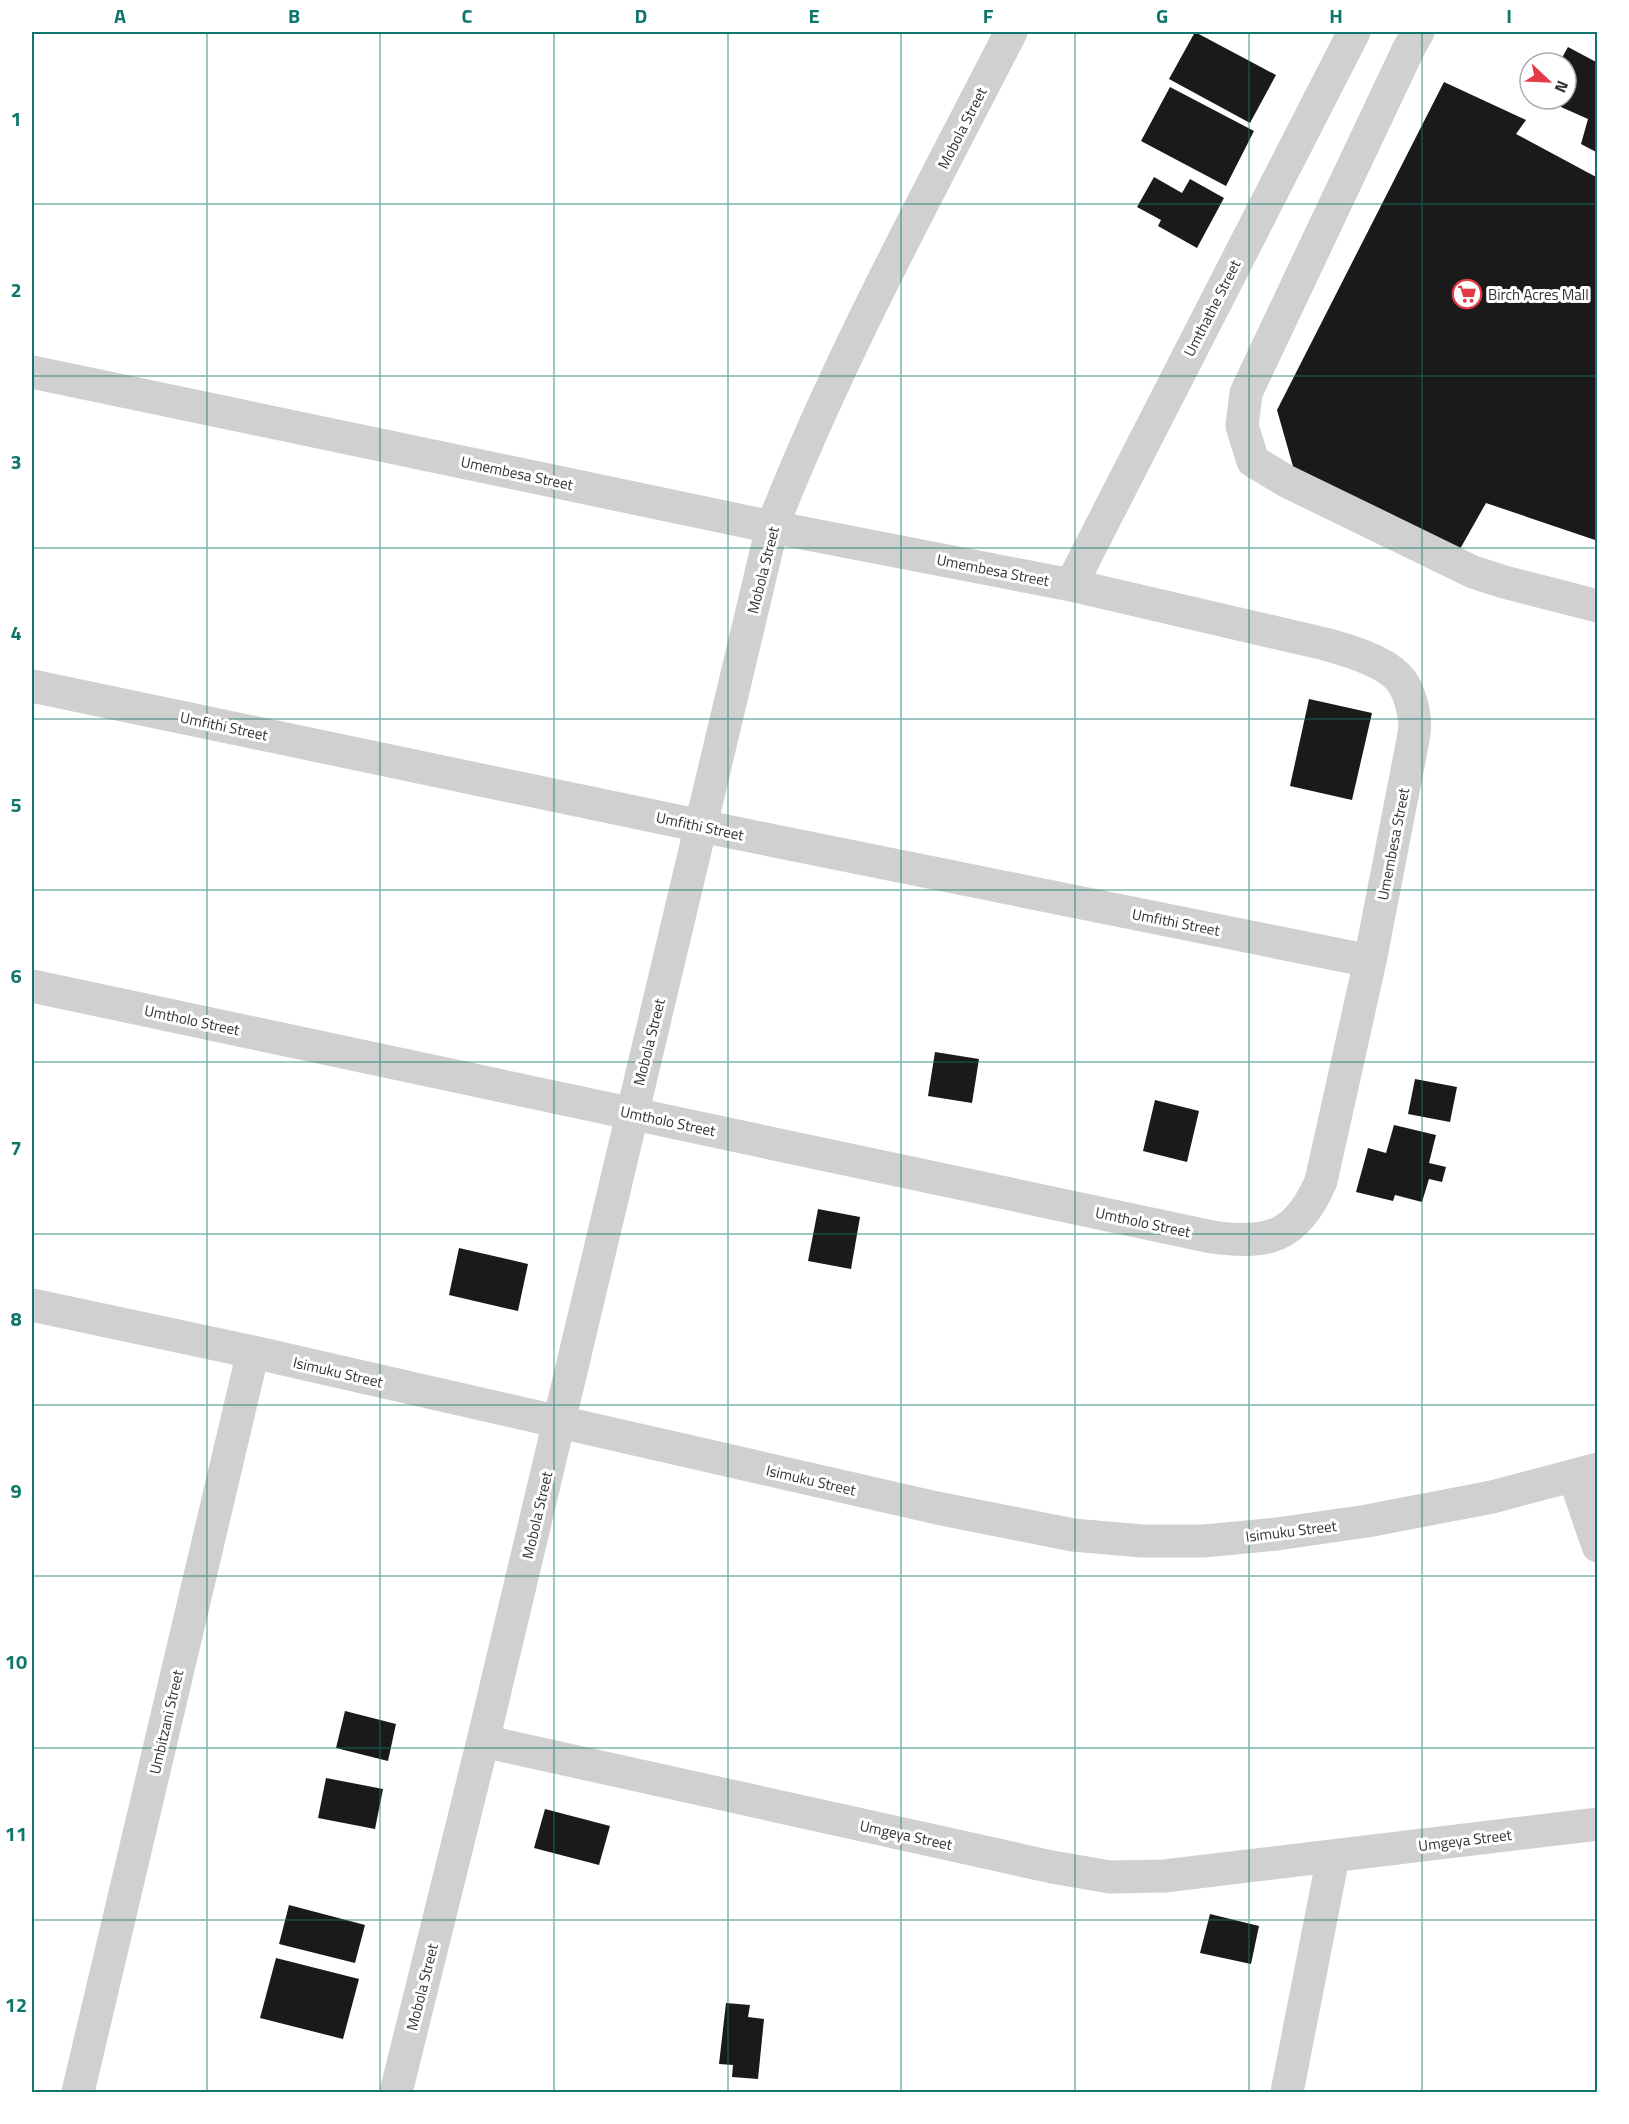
<svg xmlns="http://www.w3.org/2000/svg" width="1629" height="2124" viewBox="0 0 1629 2124" font-family="'Titillium Web',sans-serif">
  <style>
    .building { fill: #1a1a1a }
    .lines { fill: none; stroke-linecap: round; stroke-linejoin: round }
    .minor { stroke: #d0d0d0; stroke-width: 33 }
    .grid { fill: none; stroke: #0f766e; stroke-width: 1.5; stroke-opacity: 0.55 }
    .labels { text-anchor: middle; dominant-baseline: central; stroke-width: 6; stroke-linejoin: round; paint-order: stroke }
    .street-label { font-size: 15px; fill: #333; stroke: #fff }
    .poi-label { font-size: 15px; fill: #333; stroke: #fff; text-anchor: start }
    .neatline { fill: none; stroke: #0f766e; stroke-width: 2 }
    .grid-label { font-size: 20px; text-anchor: middle; font-weight: bold; fill: #0f766e }
  </style>
  <rect width="100%" height="100%" fill="#fff"/>
  <!-- building -->
  <path class="building" d="M 1195,32 L 1276,75 L 1250,123 L 1169,79 Z
    M 1568,47 L 1598,63 L 1598,153 L 1581,144 L 1588,119 L 1543,99 L 1566,99 L 1566,63 L 1559,63 Z
    M 1444,82 L 1526,120 L 1516,134 L 1598,178 L 1598,541 L 1486,503 L 1460,549 L 1294,470 L 1277,410 Z
    M 1170,87 L 1254,131 L 1226,186 L 1141,141 Z
    M 1154,177 L 1182,193 L 1190,179 L 1224,198 L 1197,248 L 1158,226 L 1161,220 L 1137,207 Z
    M 1309,699 L 1372,713 L 1352,800 L 1290,786 Z
    M 935,1052 L 979,1059 L 972,1103 L 928,1096 Z
    M 1415,1079 L 1457,1087 L 1450,1122 L 1408,1114 Z
    M 1155,1100 L 1199,1111 L 1187,1162 L 1143,1151 Z
    M 1394,1125 L 1436,1135 L 1429,1163 L 1446,1167 L 1442,1182 L 1429,1179 L 1422,1202 L 1395,1195 L 1393,1201 L 1356,1192 L 1368,1148 L 1386,1153 Z
    M 818,1209 L 860,1217 L 851,1269 L 808,1261 Z
    M 459,1248 L 528,1264 L 518,1311 L 449,1295 Z
    M 345,1711 L 396,1724 L 388,1761 L 336,1748 Z
    M 326,1778 L 383,1789 L 375,1829 L 318,1818 Z
    M 545,1809 L 610,1826 L 599,1865 L 534,1848 Z
    M 289,1905 L 365,1925 L 355,1963 L 279,1944 Z
    M 1210,1914 L 1259,1926 L 1251,1964 L 1200,1953 Z
    M 276,1958 L 359,1979 L 343,2039 L 260,2018 Z
    M 726,2003 L 750,2005 L 748,2017 L 764,2019 L 758,2079 L 732,2077 L 733,2065 L 719,2064 Z"/>
  <g class="lines">
    <!-- minor -->
    <path class="minor" d="M 1418,32 L 1409,48 L 1246,393 L 1242,426 L 1253,461 L 1286,481 L 1473,572 L 1504,582 L 1598,606
      M 32,372 L 772,527 L 1071,585 L 1325,644 C 1347,650 1382,660 1398,677 C 1407,686 1413,705 1414,717 C 1416,724 1414,733 1413,740 L 1370,961 L 1321,1181 C 1297,1237 1269,1245 1212,1237 L 32,986
      M 1071,585 L 1354,32
      M 32,686 L 701,826 L 1370,961
      M 32,1305 L 253,1352 L 937,1508 L 1073,1535 L 1142,1541 L 1204,1541 L 1277,1534 L 1367,1521 L 1492,1497 L 1598,1469
      M 1574,1476 L 1598,1546
      M 483,1741 L 1052,1867 L 1110,1877 L 1164,1876 L 1598,1824
      M 78,2092 L 253,1352
      M 396,2092 L 483,1741 L 772,527 C 839,356 928,194 1011,32
      M 1287,2092 L 1333,1857"/>
  </g>
  <!-- grid -->
  <path class="grid" d="M 207,32 L 207,2092M 380,32 L 380,2092M 554,32 L 554,2092M 728,32 L 728,2092M 901,32 L 901,2092M 1075,32 L 1075,2092M 1249,32 L 1249,2092M 1422,32 L 1422,2092M 32,204 L 1598,204M 32,376 L 1598,376M 32,548 L 1598,548M 32,719 L 1598,719M 32,890 L 1598,890M 32,1062 L 1598,1062M 32,1234 L 1598,1234M 32,1405 L 1598,1405M 32,1576 L 1598,1576M 32,1748 L 1598,1748M 32,1920 L 1598,1920"/>
  <!-- icons -->
  <defs>
    <g id="supermarket-ring" transform="scale(1.5)"><circle r="9.5" fill="#fff" stroke="#e63946" stroke-width="1.5"/><path d="M-6-5.5h2.5l.6 2H6L4.5 2H-2.5L-4.4-4H-6ZM-1.5 3.2a1.3 1.3 0 1 0 .1 0ZM3 3.2a1.3 1.3 0 1 0 .1 0Z" fill="#e63946"/></g>
  </defs>
  <g fill-rule="evenodd">
    <use href="#supermarket-ring" x="1467" y="294"/>
  </g>
  <g class="labels">
    <!-- street labels -->
    <g class="street-label">
      <text transform="translate(962 128) rotate(-63)">Mobola Street</text>
      <text transform="translate(1212 308) rotate(-63)">Umthathe Street</text>
      <text transform="translate(517 473) rotate(12)">Umembesa Street</text>
      <text transform="translate(763 570) rotate(-76)">Mobola Street</text>
      <text transform="translate(993 570) rotate(11)">Umembesa Street</text>
      <text transform="translate(224 726) rotate(12)">Umfithi Street</text>
      <text transform="translate(700 826) rotate(12)">Umfithi Street</text>
      <text transform="translate(1393 844) rotate(-79)">Umembesa Street</text>
      <text transform="translate(1176 922) rotate(11)">Umfithi Street</text>
      <text transform="translate(192 1020) rotate(12)">Umtholo Street</text>
      <text transform="translate(649 1042) rotate(-76)">Mobola Street</text>
      <text transform="translate(668 1121) rotate(12)">Umtholo Street</text>
      <text transform="translate(1143 1222) rotate(12)">Umtholo Street</text>
      <text transform="translate(338 1372) rotate(13)">Isimuku Street</text>
      <text transform="translate(811 1480) rotate(13)">Isimuku Street</text>
      <text transform="translate(537 1515) rotate(-77)">Mobola Street</text>
      <text transform="translate(1291 1531) rotate(-7)">Isimuku Street</text>
      <text transform="translate(166 1722) rotate(-77)">Umbitzani Street</text>
      <text transform="translate(906 1835) rotate(12)">Umgeya Street</text>
      <text transform="translate(1465 1840) rotate(-7)">Umgeya Street</text>
      <text transform="translate(422 1987) rotate(-76)">Mobola Street</text>
    </g>
    <!-- poi labels -->
    <g class="poi-label">
      <text x="1488" y="294">Birch Acres Mall</text>
    </g>
  </g>
  <!-- border -->
  <rect width="1629" height="2124" fill="none" stroke="#ffffff" stroke-width="66"/>
  <!-- north arrow -->
  <g transform="translate(1548 81) rotate(113)"><circle r="28" fill="#ffffff" stroke="#adadad" stroke-width="1.5"/>
  <path d="M0-4.5L10 22L0 15L-10 22Z" fill="#e63946"/>
  <text y="-9" font-size="16" font-weight="bold" text-anchor="middle" fill="#333333">N</text>
  </g>
  <rect x="33" y="33" width="1563" height="2058" class="neatline"/>
  <g class="grid-label">
    <text x="120" y="23">A</text>
    <text x="294" y="23">B</text>
    <text x="467" y="23">C</text>
    <text x="641" y="23">D</text>
    <text x="814" y="23">E</text>
    <text x="988" y="23">F</text>
    <text x="1162" y="23">G</text>
    <text x="1336" y="23">H</text>
    <text x="1509" y="23">I</text>
    <text x="16" y="126">1</text>
    <text x="16" y="297">2</text>
    <text x="16" y="469">3</text>
    <text x="16" y="640">4</text>
    <text x="16" y="812">5</text>
    <text x="16" y="983">6</text>
    <text x="16" y="1155">7</text>
    <text x="16" y="1326">8</text>
    <text x="16" y="1498">9</text>
    <text x="16" y="1669">10</text>
    <text x="16" y="1841">11</text>
    <text x="16" y="2012">12</text>
  </g>
</svg>
